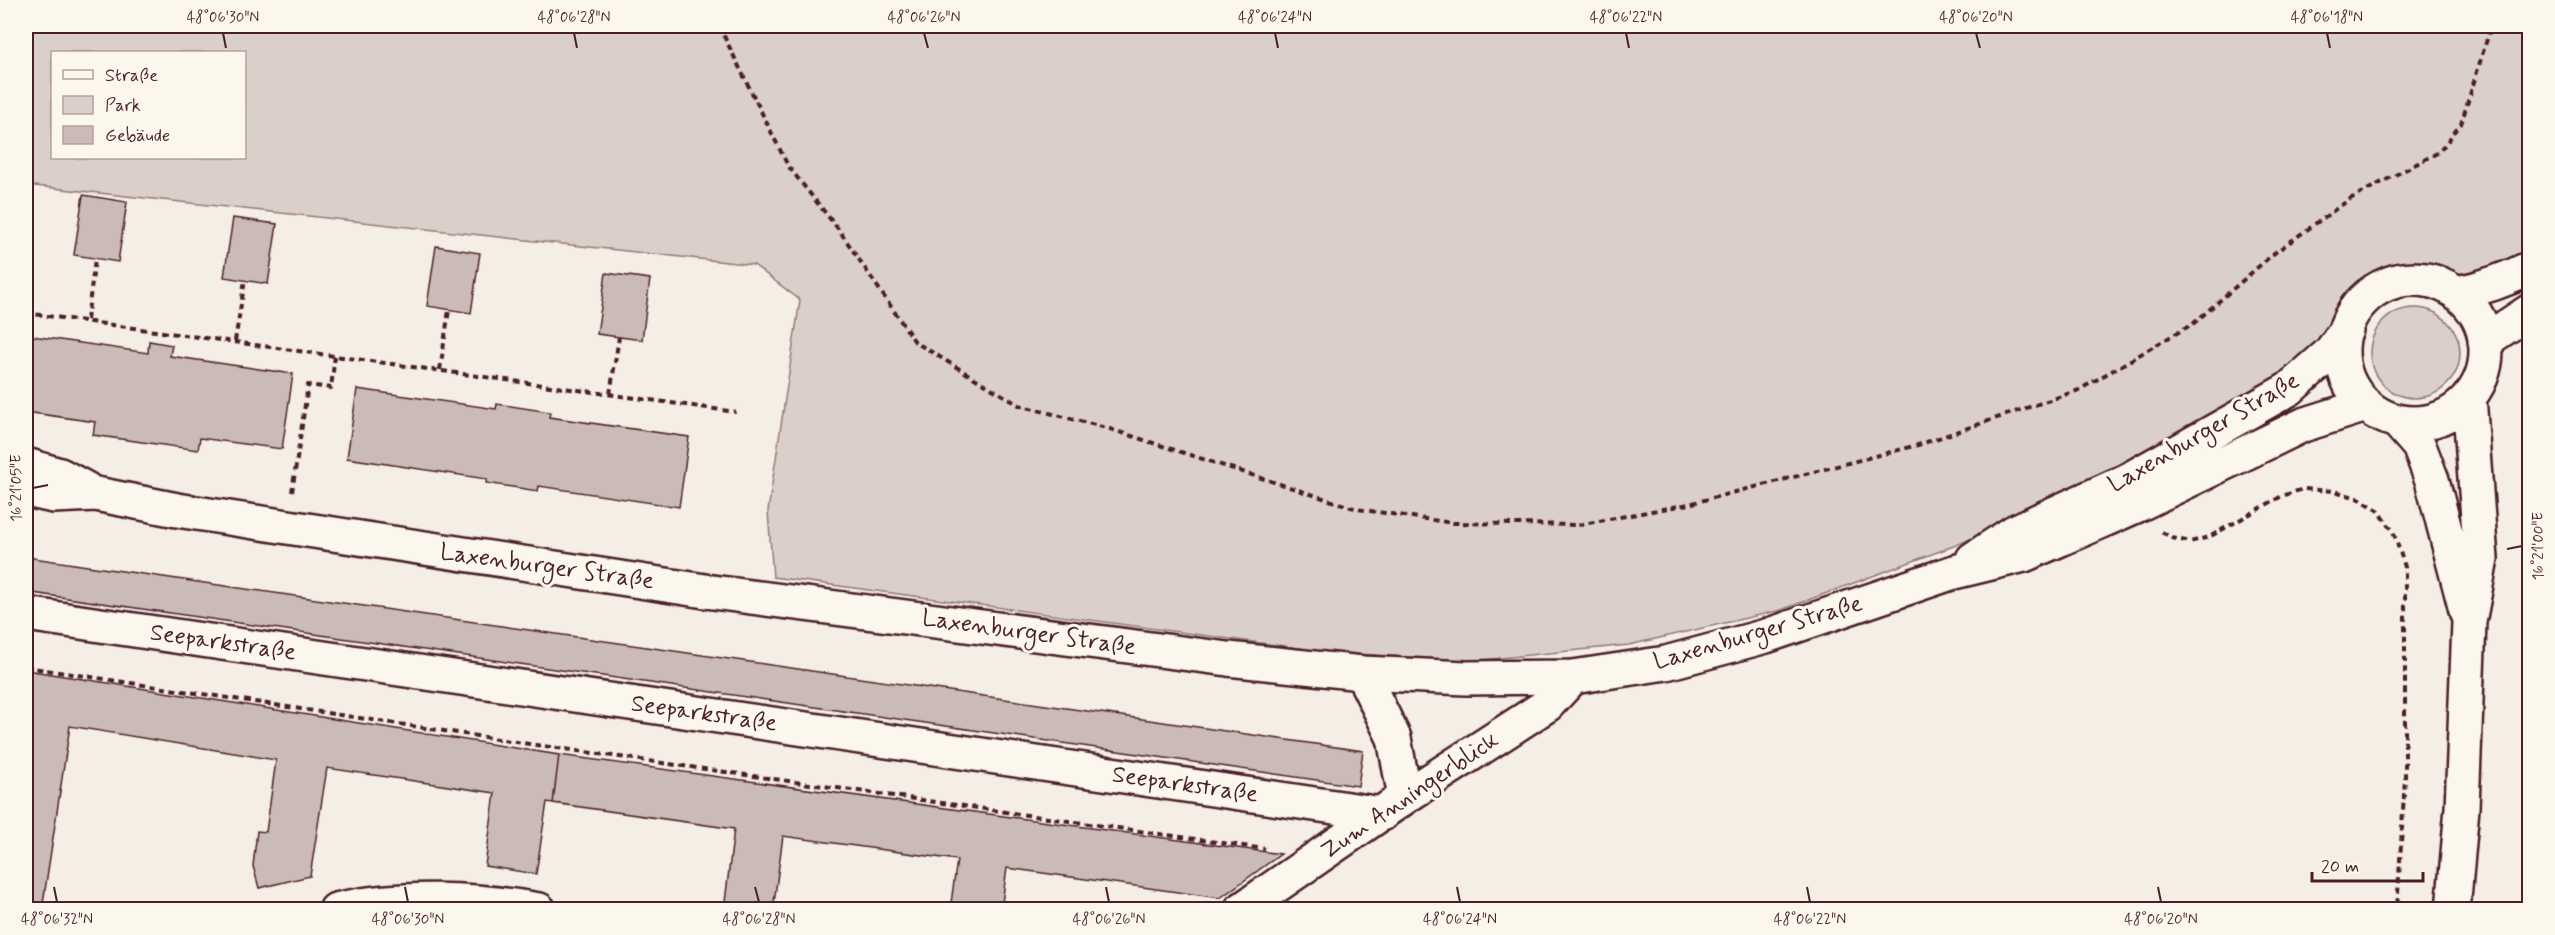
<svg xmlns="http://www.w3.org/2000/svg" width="2555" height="935" viewBox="0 0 2555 935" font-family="Mynerve,sans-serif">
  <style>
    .green { fill: #dbd0c9; stroke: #92787a; stroke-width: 1.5; fill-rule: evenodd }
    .building { fill: #cabbb6; stroke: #4a1f2b; stroke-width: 1.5 }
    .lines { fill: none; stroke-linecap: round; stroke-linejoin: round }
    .street-casing { stroke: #4a1f2b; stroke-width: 38 }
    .secondary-casing { stroke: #4a1f2b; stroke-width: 38 }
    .path { stroke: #4a1f2b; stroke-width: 4; stroke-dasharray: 6 4.5; stroke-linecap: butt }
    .street { stroke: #fbf7ec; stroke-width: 33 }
    .secondary { stroke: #fbf7ec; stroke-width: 33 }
    .ticks { fill: none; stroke: #4a1f2b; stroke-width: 2 }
    .labels { text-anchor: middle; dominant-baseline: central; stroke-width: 6; stroke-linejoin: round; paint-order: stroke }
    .street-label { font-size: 24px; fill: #4a1f2b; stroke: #fbf7ec }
    .neatline { fill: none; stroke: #4a1f2b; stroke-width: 2 }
    .ticks-label { font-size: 15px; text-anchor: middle; fill: #4a1f2b }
  </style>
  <rect width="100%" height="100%" fill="#f4eee4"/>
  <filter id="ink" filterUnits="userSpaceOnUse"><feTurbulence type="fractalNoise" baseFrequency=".0167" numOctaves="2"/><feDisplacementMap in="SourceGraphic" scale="12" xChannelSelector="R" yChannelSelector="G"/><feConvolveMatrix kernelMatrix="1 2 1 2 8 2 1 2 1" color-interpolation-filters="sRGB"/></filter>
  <g filter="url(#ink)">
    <!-- green -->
    <path class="green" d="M 26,26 L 2529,26 L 2529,257 L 2498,274 L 2446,273 L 2415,264 L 2362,285 L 2332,323 L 2315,358 L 2131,466 L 1959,544 L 1781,610 L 1629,645 L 1470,661 L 1327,652 L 773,577 L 768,511 L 800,300 L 754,265 L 26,185 ZM 52,52 L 244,52 L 244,158 L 52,158 Z
      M2370 353a45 45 0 1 1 90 0a45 45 0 1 1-90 0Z"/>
    <!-- building -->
    <path class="building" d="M 83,195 L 127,202 L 118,262 L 74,255 Z
      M 233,218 L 277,224 L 268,284 L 224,277 Z
      M 436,246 L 480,253 L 471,313 L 427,306 Z
      M 606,273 L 650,279 L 642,340 L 597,334 Z
      M 26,335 L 148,353 L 149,341 L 172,345 L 170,356 L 293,374 L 282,449 L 200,438 L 198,450 L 93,435 L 95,422 L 26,412 Z
      M 357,389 L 496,409 L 497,404 L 550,412 L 549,417 L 689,437 L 679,507 L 539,486 L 538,491 L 486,483 L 487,479 L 347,458 Z
      M 26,557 L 1363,751 L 1358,786 L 26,592 Z
      M 26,670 L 559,755 L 553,803 L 547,802 L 536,874 L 485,866 L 495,793 L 327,768 L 310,876 L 259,888 L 253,866 L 257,831 L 266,832 L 276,760 L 70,726 L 42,910 L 26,910 Z
      M 559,755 L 1281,854 L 1220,898 L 1007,868 L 1001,910 L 950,910 L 957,860 L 783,836 L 773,910 L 724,910 L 734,829 L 553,803 Z"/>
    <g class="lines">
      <!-- street casing -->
      <g class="street-casing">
        <path id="street" d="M 26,614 L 1382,814
          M 1362,673 L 1394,738 L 1405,797
          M 336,910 C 398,895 477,899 539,910
          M 1241,910 L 1405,797 L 1547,705 L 1573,677"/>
      </g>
      <!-- secondary casing -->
      <g class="secondary-casing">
        <path id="secondary" d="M2342 351a72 72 0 1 1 144 0a72 72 0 1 1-144 0Z
          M 2458,293 C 2483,288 2506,280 2530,268
          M 2485,341 L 2530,311
          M 2397,421 L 2419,446 L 2432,480 L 2467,614
          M 26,465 L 60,475 L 86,489
          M 26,490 L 53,496 L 96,494 L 177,510 L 705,591 L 1228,659 L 1362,673 L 1466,678 L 1573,677 L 1666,663 L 1766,636 L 1954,572 L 2024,555 L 2138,505 L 2303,425 L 2366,405
          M 1973,559 L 2014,532 L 2126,481 L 2289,389 L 2330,353 L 2346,330
          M 2453,910 L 2462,808 L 2469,622 L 2481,559 L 2469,397"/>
      </g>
      <!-- path -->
      <path class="path" d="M 719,26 L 788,166 L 839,230 L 915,342 L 1019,405 L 1110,429 L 1357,509 L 1453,523 L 1578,525 L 1689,504 L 1918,445 L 2079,390 L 2194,323 L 2273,254 L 2350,199 L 2439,152 L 2461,124 L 2491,26
        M 26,313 L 736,412
        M 87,320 L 95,259
        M 235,341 L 245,280
        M 440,370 L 449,310
        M 610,394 L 619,337
        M 292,492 L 308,385 L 331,388 L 335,355
        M 2162,532 L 2172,538 L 2190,542 L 2209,537 L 2282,496 L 2303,489 L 2335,491 L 2360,499 L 2378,510 L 2393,531 L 2405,567 L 2405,778 L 2397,910
        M 26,667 L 536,745 L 1265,849"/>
      <!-- street -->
      <use href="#street" class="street"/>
      <!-- secondary -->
      <use href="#secondary" class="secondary"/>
    </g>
  </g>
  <!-- ticks -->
  <path class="ticks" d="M 223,33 L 226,48M 574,33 L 577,48M 924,33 L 928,48M 1275,33 L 1278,48M 1626,33 L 1629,48M 1976,33 L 1980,48M 2327,33 L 2330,48M 33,488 L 48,485M 2507,549 L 2522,546M 54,887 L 57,902M 405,887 L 408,902M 755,887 L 759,902M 1106,887 L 1109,902M 1457,887 L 1460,902M 1807,887 L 1810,902M 2158,887 L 2161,902"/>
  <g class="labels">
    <!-- street labels -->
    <g class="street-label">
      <text transform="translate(2204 433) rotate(-30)">Laxenburger Straße</text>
      <text transform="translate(547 567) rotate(8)">Laxenburger Straße</text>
      <text transform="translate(1029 633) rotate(8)">Laxenburger Straße</text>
      <text transform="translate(1758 633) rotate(-16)">Laxenburger Straße</text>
      <text transform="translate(223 643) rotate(8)">Seeparkstraße</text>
      <text transform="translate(704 714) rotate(8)">Seeparkstraße</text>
      <text transform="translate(1185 785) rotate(8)">Seeparkstraße</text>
      <text transform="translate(1410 796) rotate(-34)">Zum Anningerblick</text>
    </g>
  </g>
  <!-- margin -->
  <rect width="2555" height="935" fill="none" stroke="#fbf7ec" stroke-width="66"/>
  <!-- legend -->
  <rect x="51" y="51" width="195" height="108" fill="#fbf7ec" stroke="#b4a19f" stroke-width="1.5"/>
  <rect x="63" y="70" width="30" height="9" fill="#fbf7ec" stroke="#b4a19f" stroke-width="1.5"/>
  <text x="105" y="81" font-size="18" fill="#4a1f2b">Straße</text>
  <rect x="63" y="96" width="30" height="18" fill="#dbd0c9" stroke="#b4a19f" stroke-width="1.5"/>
  <text x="105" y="111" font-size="18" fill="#4a1f2b">Park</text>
  <rect x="63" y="126" width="30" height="18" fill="#cabbb6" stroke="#b4a19f" stroke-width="1.5"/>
  <text x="105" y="141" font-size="18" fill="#4a1f2b">Gebäude</text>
  <!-- scale -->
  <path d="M2312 872v9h111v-9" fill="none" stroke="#4a1f2b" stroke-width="3"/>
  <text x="2321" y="872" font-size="18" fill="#4a1f2b" stroke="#fbf7ec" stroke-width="4.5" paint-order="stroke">20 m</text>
  <rect x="33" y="33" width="2489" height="869" class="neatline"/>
  <g class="ticks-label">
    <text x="223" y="22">48°06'30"N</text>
    <text x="574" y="22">48°06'28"N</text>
    <text x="924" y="22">48°06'26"N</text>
    <text x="1275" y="22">48°06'24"N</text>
    <text x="1626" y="22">48°06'22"N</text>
    <text x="1976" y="22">48°06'20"N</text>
    <text x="2327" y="22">48°06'18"N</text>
    <text transform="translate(16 488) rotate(-90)" y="5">16°21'05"E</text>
    <text transform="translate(2538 546) rotate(-90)" y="5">16°21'00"E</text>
    <text x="57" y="924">48°06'32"N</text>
    <text x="408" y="924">48°06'30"N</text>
    <text x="759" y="924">48°06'28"N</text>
    <text x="1109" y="924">48°06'26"N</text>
    <text x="1460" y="924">48°06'24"N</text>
    <text x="1810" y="924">48°06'22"N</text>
    <text x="2161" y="924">48°06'20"N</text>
  </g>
</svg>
